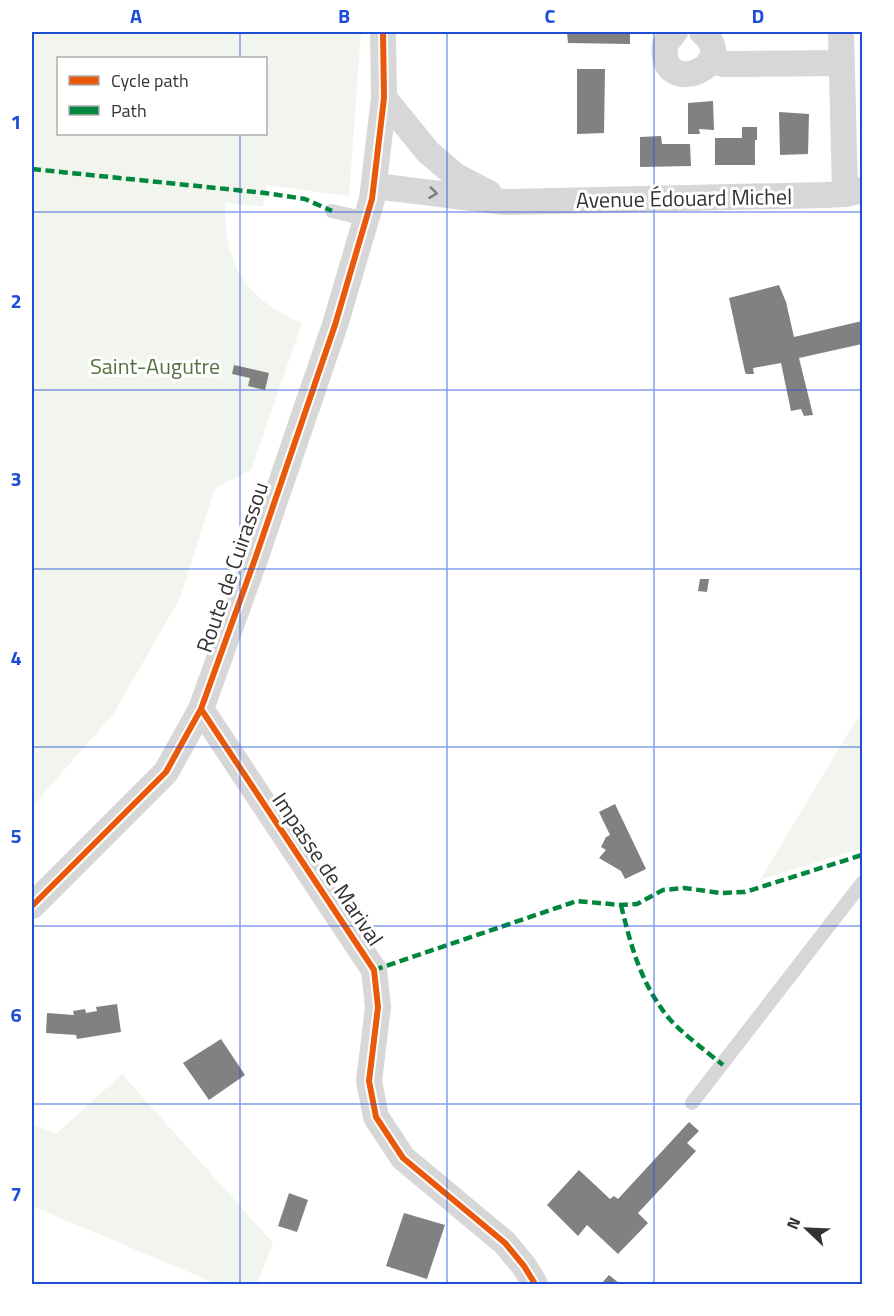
<svg xmlns="http://www.w3.org/2000/svg" width="894" height="1316" viewBox="0 0 894 1316" font-family="'Titillium Web',sans-serif">
  <style>
    .green { fill: #f1f5ed; fill-rule: evenodd }
    .building { fill: #818181 }
    .lines { fill: none; stroke-linecap: round; stroke-linejoin: round }
    .lane { stroke: #d7d7d7; stroke-width: 14 }
    .street { stroke: #d7d7d7; stroke-width: 26 }
    .quiet { stroke: #00873e; stroke-width: 4.5; stroke-dasharray: 9 4.5; stroke-linecap: butt }
    .cycleway-casing { stroke: #fff; stroke-width: 10 }
    .cycleway { stroke: #e8590c; stroke-width: 6 }
    .oneway { stroke: #7d7d7d }
    .grid { fill: none; stroke: #1d4ed8; stroke-width: 1.5; stroke-opacity: 0.55 }
    .labels { text-anchor: middle; dominant-baseline: central; stroke-width: 6; stroke-linejoin: round; paint-order: stroke }
    .street-label { font-size: 22px; fill: #333; stroke: #fff }
    .park-label { font-size: 22px; fill: #56703f; stroke: #fff }
    .neatline { fill: none; stroke: #1d4ed8; stroke-width: 2 }
    .grid-label { font-size: 20px; text-anchor: middle; font-weight: bold; fill: #1d4ed8 }
  </style>
  <rect width="100%" height="100%" fill="#fff"/>
  <!-- green -->
  <path class="green" d="M 32,32 L 361,32 L 349,196 L 266,185 L 263,207 L 225,203 C 224,264 245,299 302,323 L 251,470 L 215,488 L 180,598 L 114,713 L 32,807 ZM 58,58 L 266,58 L 266,134 L 58,134 Z
    M 862,718 L 862,848 L 760,880 L 857,719 Z
    M 122,1074 L 273,1243 L 257,1284 L 217,1284 L 32,1206 L 32,1124 L 56,1134 Z"/>
  <!-- building -->
  <path class="building" d="M 567,32 L 630,32 L 630,44 L 568,43 Z
    M 577,69 L 605,69 L 604,133 L 577,134 Z
    M 713,101 L 714,130 L 699,129 L 700,134 L 688,134 L 688,103 Z
    M 779,112 L 809,114 L 808,154 L 780,155 Z
    M 742,127 L 757,127 L 757,140 L 755,140 L 755,165 L 715,165 L 715,138 L 742,138 Z
    M 661,136 L 662,144 L 690,144 L 691,166 L 640,167 L 640,137 Z
    M 779,285 L 786,302 L 794,337 L 862,321 L 862,344 L 799,358 L 813,415 L 804,416 L 801,409 L 791,411 L 781,363 L 753,368 L 754,374 L 746,374 L 745,372 L 729,298 Z
    M 234,365 L 269,373 L 265,390 L 248,386 L 250,378 L 232,374 Z
    M 700,579 L 709,579 L 707,592 L 698,591 Z
    M 615,804 L 646,869 L 625,879 L 621,871 L 599,858 L 606,850 L 601,847 L 606,837 L 610,835 L 599,812 Z
    M 117,1004 L 121,1032 L 77,1039 L 76,1035 L 46,1033 L 47,1013 L 74,1015 L 73,1011 L 85,1009 L 86,1013 L 97,1011 L 96,1007 Z
    M 221,1039 L 245,1075 L 209,1100 L 183,1063 Z
    M 689,1122 L 699,1131 L 687,1143 L 696,1151 L 638,1213 L 648,1223 L 618,1254 L 587,1225 L 578,1236 L 547,1205 L 579,1170 L 610,1199 L 614,1196 L 618,1199 Z
    M 289,1193 L 308,1200 L 297,1232 L 278,1226 Z
    M 404,1213 L 445,1225 L 427,1279 L 386,1266 Z
    M 609,1275 L 620,1284 L 601,1284 Z"/>
  <g class="lines">
    <!-- lane -->
    <path class="lane" d="M 332,211 L 366,219
      M 692,1103 L 862,883"/>
    <!-- street -->
    <path class="street" d="M 675,32 L 665,44 C 658,101 743,66 702,32
      M 841,32 L 845,194
      M 710,61 L 724,64 L 842,63
      M 384,98 L 428,152 L 456,176 L 489,193
      M 375,186 L 505,202 L 825,195 L 845,194 L 862,190
      M 201,709 L 374,970 L 378,1007 L 369,1081 L 376,1117 L 403,1158 L 505,1243 L 524,1266 L 535,1284
      M 32,906 L 166,772 L 201,709 L 255,559 L 335,325 L 372,199 L 384,98 L 383,32"/>
    <!-- quiet -->
    <path class="quiet" d="M 32,169 L 265,193 L 305,199 L 332,211
      M 621,905 C 631,946 640,981 667,1016 C 680,1032 706,1051 723,1065
      M 374,970 L 577,901 L 621,905 L 637,904 L 663,890 L 684,888 L 721,893 L 745,892 L 862,855"/>
    <!-- cycleway casing -->
    <g class="cycleway-casing">
      <path id="cycleway" d="M 201,709 L 374,970 L 378,1007 L 369,1081 L 376,1117 L 403,1158 L 505,1243 L 524,1266 L 535,1284
        M 32,906 L 166,772 L 201,709 L 255,559 L 335,325 L 372,199 L 384,98 L 383,32"/>
    </g>
    <!-- cycleway -->
    <use href="#cycleway" class="cycleway"/>
  </g>
  <!-- one-way arrows -->
  <defs><path id="oneway-chevron" d="M-2-3.5L2.5 0L-2 3.5" fill="none" stroke-width="1.6" stroke-linecap="round" stroke-linejoin="round" transform="scale(1.5)"/></defs>
  <use class="oneway" href="#oneway-chevron" transform="translate(433 193) rotate(7)"/>
  <!-- grid -->
  <path class="grid" d="M 240,32 L 240,58M 447,32 L 447,1284M 654,32 L 654,1284M 240,134 L 240,1284M 32,212 L 862,212M 32,390 L 862,390M 32,569 L 862,569M 32,747 L 862,747M 32,926 L 862,926M 32,1104 L 862,1104"/>
  <g class="labels">
    <!-- street labels -->
    <g class="street-label">
      <text transform="translate(684 198) rotate(-1)">Avenue Édouard Michel</text>
      <text transform="translate(232 567) rotate(-71)">Route de Cuirassou</text>
      <text transform="translate(328 869) rotate(56)">Impasse de Marival</text>
    </g>
    <!-- park labels -->
    <g class="park-label">
      <text x="155" y="366">Saint-Augutre</text>
    </g>
  </g>
  <!-- border -->
  <rect width="894" height="1316" fill="none" stroke="#ffffff" stroke-width="66"/>
  <!-- legend -->
  <rect x="57" y="57" width="210" height="78" fill="#ffffff" stroke="#adadad" stroke-width="1.5"/>
  <rect x="69" y="76" width="30" height="9" fill="#e8590c" stroke="#adadad" stroke-width="1.5"/>
  <text x="111" y="87" font-size="18" fill="#333333">Cycle path</text>
  <rect x="69" y="106" width="30" height="9" fill="#00873e" stroke="#adadad" stroke-width="1.5"/>
  <text x="111" y="117" font-size="18" fill="#333333">Path</text>
  <!-- north arrow -->
  <g transform="translate(807 1229) rotate(293)" stroke="#ffffff" stroke-width="4.5" paint-order="stroke">
  <path d="M0-4.5L10 22L0 15L-10 22Z" fill="#333333"/>
  <text y="-9" font-size="16" font-weight="bold" text-anchor="middle" fill="#333333">N</text>
  </g>
  <rect x="33" y="33" width="828" height="1250" class="neatline"/>
  <g class="grid-label">
    <text x="136" y="23">A</text>
    <text x="344" y="23">B</text>
    <text x="550" y="23">C</text>
    <text x="758" y="23">D</text>
    <text x="16" y="129">1</text>
    <text x="16" y="308">2</text>
    <text x="16" y="486">3</text>
    <text x="16" y="665">4</text>
    <text x="16" y="843">5</text>
    <text x="16" y="1022">6</text>
    <text x="16" y="1201">7</text>
  </g>
</svg>
